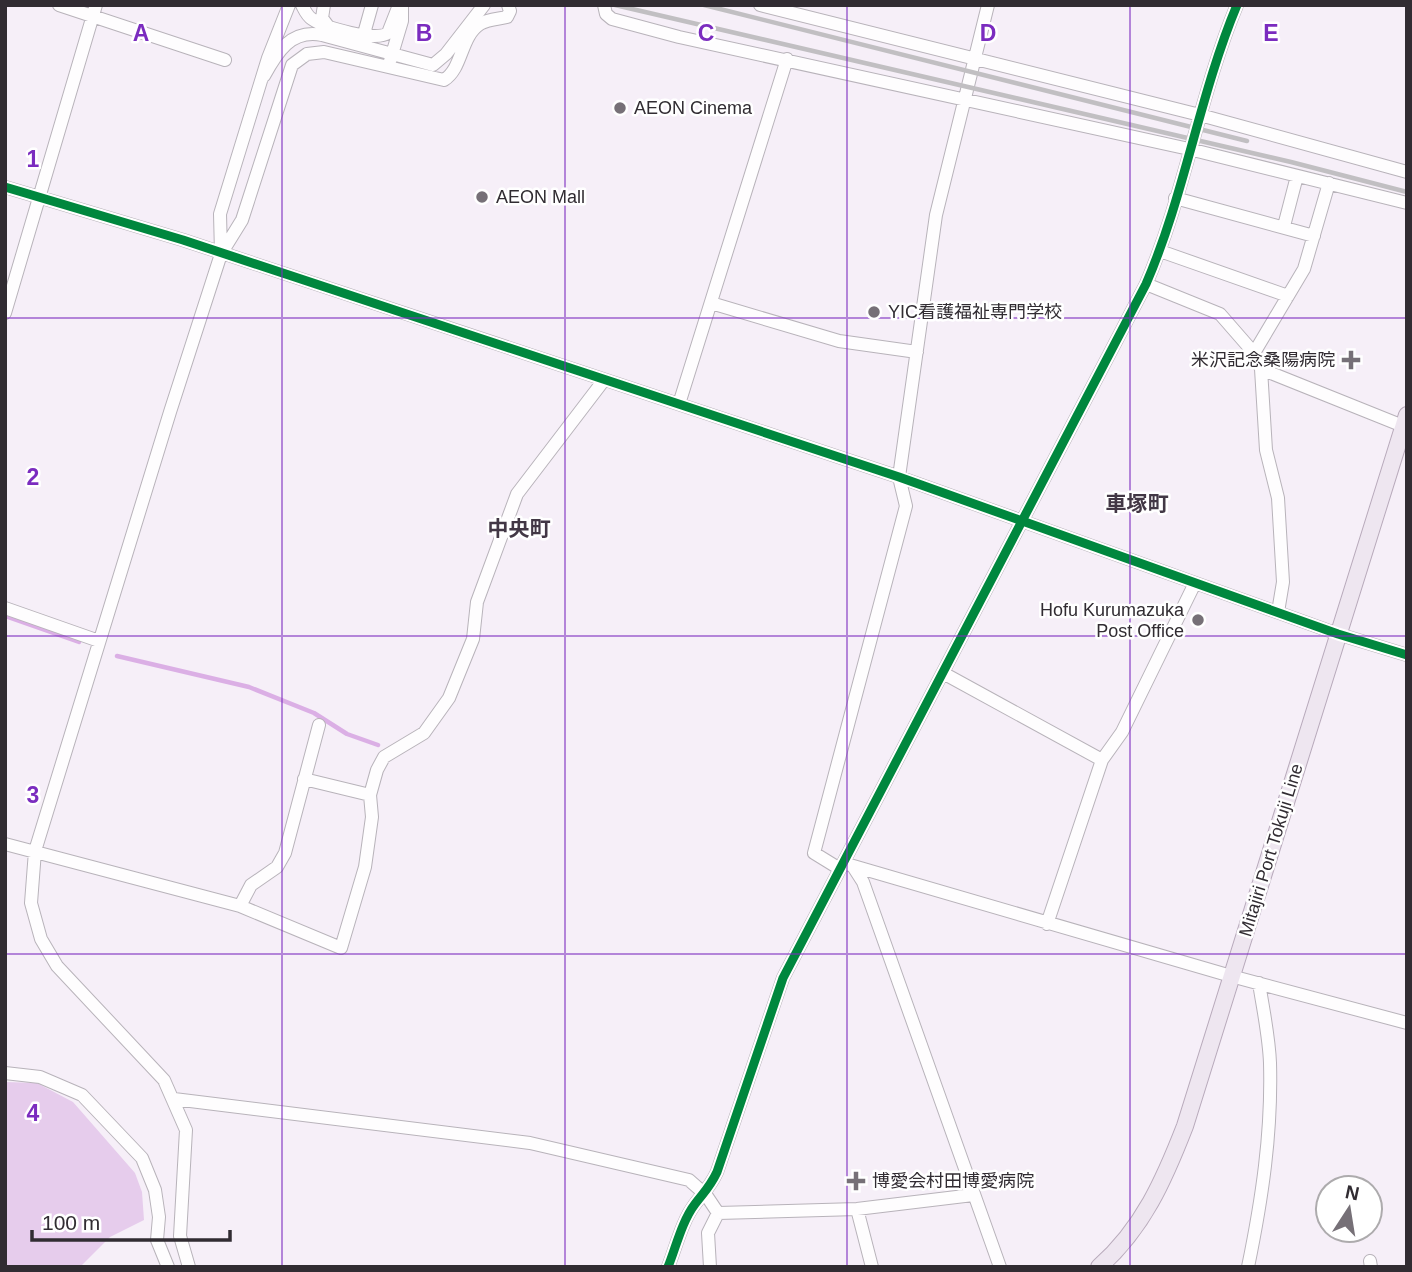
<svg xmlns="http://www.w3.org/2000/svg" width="1412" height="1272" viewBox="0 0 1412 1272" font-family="Arial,'Noto Sans JP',sans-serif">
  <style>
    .green { fill: #e6ccec }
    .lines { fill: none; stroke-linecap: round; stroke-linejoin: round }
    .stream { stroke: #dbafe5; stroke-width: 4.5 }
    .minor-casing { stroke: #b8b3ba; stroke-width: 14 }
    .major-casing { stroke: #b8aabb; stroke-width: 18 }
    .minor { stroke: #fefdfe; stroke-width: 12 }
    .major { stroke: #eee6f0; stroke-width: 16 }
    .rail { stroke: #c1bfc2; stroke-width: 4.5 }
    .cycleway-casing { stroke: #fff; stroke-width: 13 }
    .cycleway { stroke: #00873e; stroke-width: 9 }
    .grid { fill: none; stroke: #7b2cbf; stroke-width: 2; stroke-opacity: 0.55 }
    .poi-dot { fill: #767077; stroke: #fff; stroke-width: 2.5 }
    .labels { text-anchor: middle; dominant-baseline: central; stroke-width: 5; stroke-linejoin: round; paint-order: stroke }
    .poi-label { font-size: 18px; fill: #312c32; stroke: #fff; text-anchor: start }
    .street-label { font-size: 18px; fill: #312c32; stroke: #fff }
    .quarter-label { font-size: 21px; font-weight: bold; fill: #423745; stroke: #fff }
    .grid-label { font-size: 23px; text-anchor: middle; font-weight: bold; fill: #7b2cbf; stroke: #fff; stroke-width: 5; stroke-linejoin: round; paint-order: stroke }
  </style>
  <rect width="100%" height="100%" fill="#f6eff8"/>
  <!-- green -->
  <path class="green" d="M 5,1082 L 37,1083 L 73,1102 L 135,1173 L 142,1192 L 144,1220 L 110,1237 L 80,1267 L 5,1267 Z"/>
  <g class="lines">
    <!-- stream -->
    <path class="stream" d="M 5,616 L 79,642
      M 117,656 L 249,687 L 314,713 L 347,734 L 378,745"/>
    <!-- minor casing -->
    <g class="minor-casing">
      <path id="minor" d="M 59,5 L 225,60
        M 302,5 C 305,11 307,16 312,19 C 325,28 376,42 388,33 L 399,5
        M 324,5 L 322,18 L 328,26
        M 604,5 L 606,14 L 612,19 L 679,37 L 1189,149 L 1407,203
        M 760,5 L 1200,115 L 1407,172
        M 369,37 L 365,30 L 372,5
        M 390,61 L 402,21 L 402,5
        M 264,76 C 277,52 291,29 322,35 L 433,65 L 446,54 L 484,5
        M 5,187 L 183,240 L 899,477 L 1338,634 L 1407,655
        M 1175,198 L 1314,236
        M 1284,226 L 1297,176
        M 1160,251 L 1288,296
        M 221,253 L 220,214 L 268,58 L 289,5
        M 1146,284 L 1220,314 L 1254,353 L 1261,369 L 1266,450 L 1278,498 L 1283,582 L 1278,612
        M 711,303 L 839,341 L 917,352
        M 5,313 L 96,5
        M 1254,353 L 1304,269 L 1329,183
        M 1261,369 L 1403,426
        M 679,404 L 787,59
        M 5,608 L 99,641
        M 943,673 L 1102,760
        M 304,779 L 370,795
        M 5,844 L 240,906 L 341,948 L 365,867 L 372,817 L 370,795 L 377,770 L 384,757 L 424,733 L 449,698 L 473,639 L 477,602 L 517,494 L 604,380
        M 843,863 L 1231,976 L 1407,1023
        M 854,868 L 863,882 L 1000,1267
        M 840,869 L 814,853 L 906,506 L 899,477 L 936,215 L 988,5
        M 240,906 L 251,885 L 277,867 L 285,853 L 319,725
        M 1047,924 L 1102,760 L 1122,732 L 1195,583
        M 5,1073 L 40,1077 L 82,1095 L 142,1158 L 155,1190 L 159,1217 L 157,1240 L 168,1267
        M 174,1099 L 530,1143 L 689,1180 L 706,1195 L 718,1213 L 857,1209 L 973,1195
        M 857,1209 L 872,1267
        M 1370,1261 L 1371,1267
        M 189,1267 L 180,1236 L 186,1130 L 164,1080 L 57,966 L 41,939 L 31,903 L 35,851 L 170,412 L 221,254 L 242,220 L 292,65 L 307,54 L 324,52 L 444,80 C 463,68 460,37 480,24 C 488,19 499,19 507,17 L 510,11 L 508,5
        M 668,1267 C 676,1247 682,1221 695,1204 C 704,1192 710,1187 717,1172 L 783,978 L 1146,284 C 1185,194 1199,96 1237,5
        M 710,1267 L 708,1233 L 718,1213
        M 1248,1267 C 1262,1199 1272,1133 1270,1063 C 1269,1036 1263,1009 1259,983"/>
    </g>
    <!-- major casing -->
    <g class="major-casing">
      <path id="major" d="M 1099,1267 C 1143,1228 1164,1180 1185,1126 L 1407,415"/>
    </g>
    <!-- minor -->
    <use href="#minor" class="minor"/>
    <!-- major -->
    <use href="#major" class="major"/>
    <!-- rail -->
    <path class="rail" d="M 615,5 L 1291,162 L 1407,192
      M 704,5 L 1247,141"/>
    <!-- cycleway casing -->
    <g class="cycleway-casing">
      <path id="cycleway" d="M 5,187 L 183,240 L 899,477 L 1338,634 L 1407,655
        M 668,1267 C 676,1247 682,1221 695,1204 C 704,1192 710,1187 717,1172 L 783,978 L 1146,284 C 1185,194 1199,96 1237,5"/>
    </g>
    <!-- cycleway -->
    <use href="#cycleway" class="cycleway"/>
  </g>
  <!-- grid -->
  <path class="grid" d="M 282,5 L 282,1267M 565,5 L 565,1267M 847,5 L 847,1267M 1130,5 L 1130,1267M 5,318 L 1407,318M 5,636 L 1407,636M 5,954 L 1407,954"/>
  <!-- markers -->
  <g class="poi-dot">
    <circle cx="620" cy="108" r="7"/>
    <circle cx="482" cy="197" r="7"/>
    <circle cx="874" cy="312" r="7"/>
    <path d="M1347.5 349.5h7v7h7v7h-7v7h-7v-7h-7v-7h7z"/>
    <circle cx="1198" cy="620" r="7"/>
    <path d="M852.5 1170.5h7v7h7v7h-7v7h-7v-7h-7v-7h7z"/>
  </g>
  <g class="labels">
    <!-- poi labels -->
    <g class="poi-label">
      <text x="634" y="108">AEON Cinema</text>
      <text x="496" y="197">AEON Mall</text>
      <text x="888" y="312">YIC看護福祉専門学校</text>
      <text x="1335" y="360" text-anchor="end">米沢記念桑陽病院</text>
      <text x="1184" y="610" text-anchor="end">Hofu Kurumazuka<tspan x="1184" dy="21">Post Office</tspan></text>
      <text x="872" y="1181">博愛会村田博愛病院</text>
    </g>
    <!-- street labels -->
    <g class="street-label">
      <text transform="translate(1271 850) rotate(-73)">Mitajiri Port Tokuji Line</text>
    </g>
    <!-- quarter labels -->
    <g class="quarter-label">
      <text x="1137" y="503">車塚町</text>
      <text x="519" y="528">中央町</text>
    </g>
  </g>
  <g class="grid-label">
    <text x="141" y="41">A</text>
    <text x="424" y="41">B</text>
    <text x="706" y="41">C</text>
    <text x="988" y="41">D</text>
    <text x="1271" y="41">E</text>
    <text x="33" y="167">1</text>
    <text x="33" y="485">2</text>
    <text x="33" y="803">3</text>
    <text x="33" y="1121">4</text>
  </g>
  <!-- border -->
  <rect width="1412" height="1272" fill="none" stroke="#312c32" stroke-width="14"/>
  <!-- north arrow -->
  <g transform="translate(1349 1209) rotate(12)"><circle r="33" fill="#ffffff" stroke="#adabad" stroke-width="2"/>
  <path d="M0-5L12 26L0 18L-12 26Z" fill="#767077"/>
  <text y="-10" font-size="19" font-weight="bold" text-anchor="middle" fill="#312c32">N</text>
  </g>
  <!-- scale -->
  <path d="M32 1230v10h198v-10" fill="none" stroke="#312c32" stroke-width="3.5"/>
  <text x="42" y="1230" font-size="21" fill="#312c32" stroke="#ffffff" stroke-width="5" paint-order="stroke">100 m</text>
</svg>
